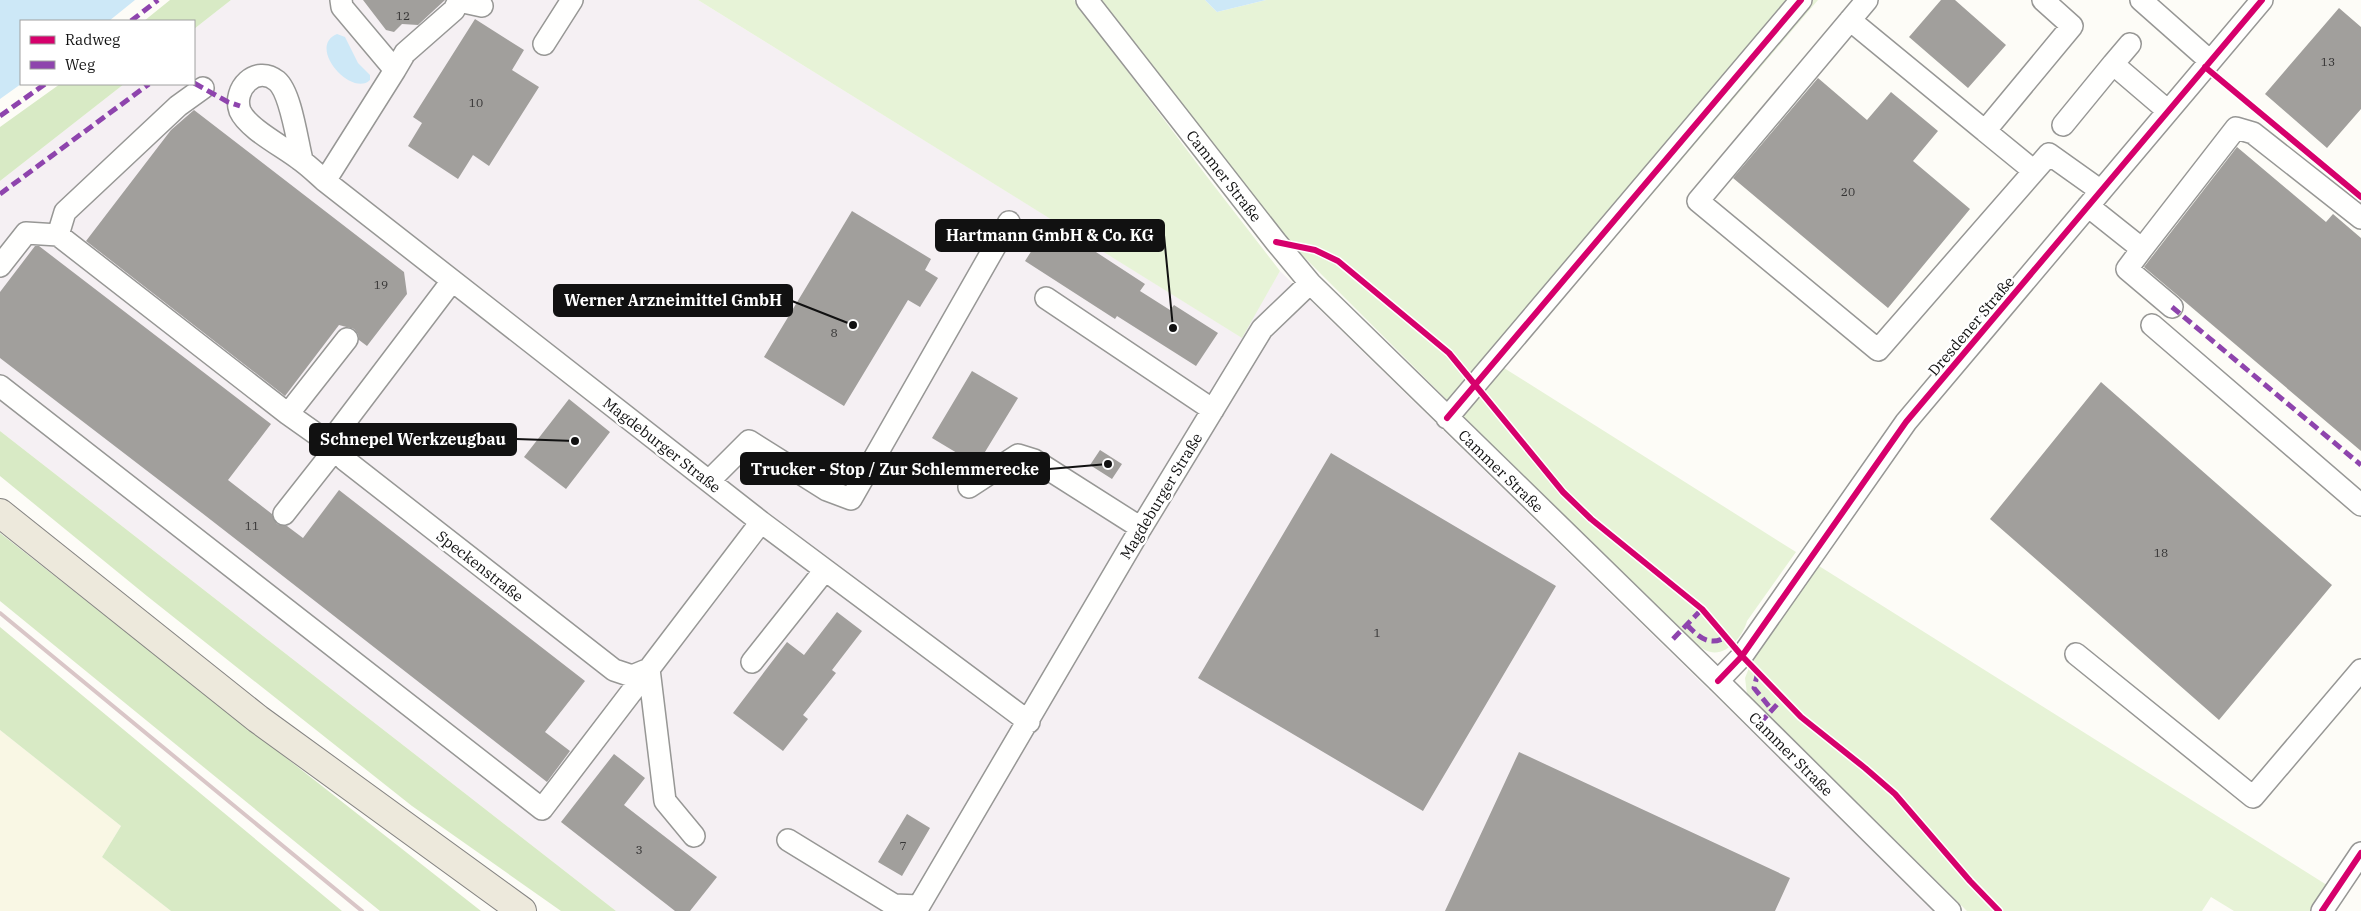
<svg xmlns="http://www.w3.org/2000/svg" width="2361" height="911" viewBox="0 0 2361 911" font-family="'IBM Plex Serif',serif">
  <style>
    .industrial { fill: #f5f0f3 }
    .farmland { fill: #f9f7e4 }
    .green { fill: #e7f3d7 }
    .forest { fill: #d8eac5 }
    .water { fill: #cde8f7 }
    .building { fill: #a19f9c }
    .lines { fill: none; stroke-linecap: round; stroke-linejoin: round }
    .minor-casing { stroke: #979795; stroke-width: 24 }
    .major-casing { stroke: #858482; stroke-width: 30 }
    .minor { stroke: #fffffe; stroke-width: 21 }
    .major { stroke: #ede9dc; stroke-width: 28 }
    .rail { stroke: #d9c6c7; stroke-width: 4 }
    .quiet { stroke: #8e44ad; stroke-width: 5; stroke-dasharray: 10 5; stroke-linecap: butt }
    .cycleway-casing { stroke: #fff; stroke-width: 9 }
    .cycleway { stroke: #d6006c; stroke-width: 6 }
    .labels { text-anchor: middle; dominant-baseline: central; stroke-width: 5; stroke-linejoin: round; paint-order: stroke }
    .number-label { font-size: 12px; fill: #353434 }
    .street-label { font-size: 15px; fill: #111; stroke: #fff }
    .leader { fill: none; stroke: #111; stroke-width: 2 }
    .callout-dot { fill: #111; stroke: #fff; stroke-width: 2 }
    .callout { fill: #111; stroke: #111; stroke-width: 2 }
    .callout-label { font-size: 16px; text-anchor: middle; font-weight: bold; fill: #fff }
  </style>
  <rect width="100%" height="100%" fill="#fdfcf7"/>
  <!-- industrial -->
  <path class="industrial" d="M 231,0 L 698,0 L 1241,337 L 1280,271 L 1935,911 L 616,911 L 0,431 L 0,181 L 124,84 L 194,84 L 194,29 Z"/>
  <!-- farmland -->
  <path class="farmland" d="M 0,730 L 121,826 L 102,857 L 171,911 L 0,911 Z"/>
  <!-- green -->
  <path class="green" d="M 698,0 L 1074,0 L 1208,178 L 1280,271 L 1242,338 Z
    M 1102,0 L 1205,0 L 1217,12 L 1266,0 L 1818,0 L 1504,368 L 1796,552 L 1747,621 C 1743,637 1724,660 1705,650 C 1694,644 1683,633 1673,626 L 1286,239 Z
    M 1819,566 L 2330,887 L 2314,911 L 2234,911 L 2211,897 L 2202,911 L 1967,911 L 1747,694 L 1745,678 L 1753,658 Z"/>
  <!-- forest -->
  <path class="forest" d="M 170,0 L 231,0 L 194,29 L 194,21 L 144,21 Z
    M 60,84 L 124,84 L 0,181 L 0,127 Z
    M 0,431 L 616,911 L 561,911 L 412,806 L 147,596 L 0,476 Z
    M 0,533 L 481,911 L 380,911 L 0,601 Z
    M 0,627 L 342,911 L 171,911 L 102,857 L 121,826 L 0,730 Z"/>
  <!-- water -->
  <path class="water" d="M 0,0 L 135,0 L 109,21 L 21,21 L 21,84 L 0,99 Z
    M 1205,0 L 1266,0 L 1217,12 Z
    M 337,34 L 345,37 L 358,63 L 370,75 L 370,80 C 352,98 306,47 337,34 Z"/>
  <!-- building -->
  <path class="building" d="M 363,0 L 445,0 L 418,25 L 402,24 L 394,32 L 386,30 Z
    M 1941,0 L 1955,0 L 2006,45 L 1968,88 L 1909,37 Z
    M 2339,8 L 2361,27 L 2361,109 L 2327,148 L 2265,94 Z
    M 475,19 L 524,50 L 512,70 L 539,87 L 489,166 L 473,155 L 458,179 L 408,146 L 422,123 L 413,117 Z
    M 1818,78 L 1867,120 L 1891,92 L 1938,131 L 1913,161 L 1970,209 L 1888,308 L 1733,178 Z
    M 194,110 L 404,272 L 407,294 L 367,346 L 359,340 L 358,334 L 354,329 L 339,325 L 285,396 L 86,241 L 171,130 Z
    M 2237,147 L 2326,222 L 2333,214 L 2361,238 L 2361,451 L 2144,267 Z
    M 852,211 L 931,259 L 925,270 L 938,278 L 920,307 L 908,300 L 844,406 L 764,357 Z
    M 1050,222 L 1145,284 L 1140,291 L 1170,310 L 1174,305 L 1218,333 L 1196,366 L 1117,316 L 1115,319 L 1025,261 Z
    M 35,246 L 39,246 L 271,424 L 228,480 L 272,514 L 277,524 L 287,526 L 303,538 L 339,490 L 585,681 L 545,732 L 570,751 L 547,782 L 202,513 L 0,358 L 0,292 Z
    M 972,371 L 1018,398 L 977,465 L 932,438 Z
    M 2101,382 L 2332,585 L 2219,720 L 1990,519 Z
    M 569,399 L 610,432 L 566,489 L 524,457 Z
    M 1100,450 L 1122,464 L 1112,479 L 1090,465 Z
    M 1331,453 L 1556,586 L 1423,811 L 1198,678 Z
    M 837,612 L 862,631 L 832,670 L 836,673 L 803,715 L 808,719 L 783,751 L 733,713 L 787,642 L 804,655 Z
    M 1519,752 L 1790,878 L 1775,911 L 1445,911 Z
    M 614,754 L 645,778 L 624,805 L 717,877 L 690,911 L 675,911 L 561,822 Z
    M 907,814 L 930,828 L 902,876 L 878,862 Z"/>
  <g class="lines">
    <!-- minor casing -->
    <g class="minor-casing">
      <path id="minor" d="M 1087,0 L 1276,242 L 1310,283 L 1718,681 L 1950,911
        M 1867,0 L 1698,201 L 1878,350 L 2049,154 L 2101,191
        M 2141,0 L 2210,61
        M 459,1 L 482,6
        M 1850,20 L 1985,131 L 2072,26 L 2043,0
        M 544,44 L 572,0
        M 2113,64 L 2130,44
        M 395,70 L 405,53 L 454,10 L 459,0
        M 2063,125 L 2113,64 L 2168,111
        M 1985,131 L 2034,171
        M 302,160 C 297,141 291,93 277,81 C 256,64 232,89 240,111 C 248,129 284,147 299,159 C 308,165 317,174 325,181 L 761,522 L 1029,722
        M 325,181 L 395,70 L 342,7 L 341,0
        M 2088,206 L 2142,249 L 2236,128 L 2253,133 L 2361,218
        M 58,235 L 65,212 L 178,106 L 203,88
        M 2142,249 L 2127,269 L 2172,307
        M 0,266 L 26,233 L 58,235 L 288,414 L 347,339
        M 452,281 L 336,434 L 336,448 L 345,460 L 614,670 L 632,676 L 649,669 L 761,522
        M 1046,298 L 1213,410
        M 2152,325 L 2361,505
        M 0,386 L 542,809 L 649,669
        M 1447,418 L 1801,0
        M 709,481 L 749,441 L 827,490 L 851,499 L 1009,222
        M 969,487 L 1018,455 L 1034,460 L 1141,528
        M 284,514 L 336,448 L 288,414
        M 2076,654 L 2253,797 L 2361,670
        M 752,662 L 825,570
        M 649,669 L 665,801 L 694,836
        M 1718,681 L 1742,656 L 1906,422 L 2262,0
        M 788,840 L 894,905 L 919,906
        M 916,911 L 1141,528 L 1262,329 L 1310,283
        M 2322,911 L 2361,853"/>
    </g>
    <!-- major casing -->
    <g class="major-casing">
      <path id="major" d="M 0,513 L 258,719 L 522,911"/>
    </g>
    <!-- minor -->
    <use href="#minor" class="minor"/>
    <!-- major -->
    <use href="#major" class="major"/>
    <!-- rail -->
    <path class="rail" d="M 0,613 L 362,911"/>
    <!-- quiet -->
    <path class="quiet" d="M 131,21 L 158,0
      M 194,83 L 228,102 L 240,106
      M 0,116 L 45,84
      M 0,194 L 149,84
      M 2172,307 L 2361,465
      M 1687,625 C 1699,637 1709,647 1726,637
      M 1673,639 L 1702,609
      M 1758,672 L 1754,688 L 1772,710
      M 1760,723 L 1782,699"/>
    <!-- cycleway casing -->
    <g class="cycleway-casing">
      <path id="cycleway" d="M 2205,67 L 2361,197
        M 1276,242 L 1315,250 L 1338,261 L 1449,353 L 1563,492 L 1591,519 L 1702,609 L 1742,656 L 1801,717 L 1865,768 L 1895,794 L 1970,881 L 1999,911
        M 1447,418 L 1801,0
        M 1718,681 L 1742,656 L 1906,422 L 2262,0
        M 2322,911 L 2361,853"/>
    </g>
    <!-- cycleway -->
    <use href="#cycleway" class="cycleway"/>
  </g>
  <g class="labels">
    <!-- number labels -->
    <g class="number-label">
      <text x="403" y="15">12</text>
      <text x="2328" y="61">13</text>
      <text x="476" y="102">10</text>
      <text x="1848" y="191">20</text>
      <text x="381" y="284">19</text>
      <text x="834" y="332">8</text>
      <text x="252" y="525">11</text>
      <text x="2161" y="552">18</text>
      <text x="1377" y="632">1</text>
      <text x="903" y="845">7</text>
      <text x="639" y="849">3</text>
    </g>
    <!-- street labels -->
    <g class="street-label">
      <text transform="translate(1224 176) rotate(52)">Cammer Straße</text>
      <text transform="translate(1971 326) rotate(-50)">Dresdener Straße</text>
      <text transform="translate(662 445) rotate(38)">Magdeburger Straße</text>
      <text transform="translate(1501 471) rotate(44)">Cammer Straße</text>
      <text transform="translate(1161 496) rotate(-59)">Magdeburger Straße</text>
      <text transform="translate(480 566) rotate(38)">Speckenstraße</text>
      <text transform="translate(1791 754) rotate(45)">Cammer Straße</text>
    </g>
  </g>
  <!-- callouts -->
  <path class="leader" d="M1173 328L1164 235M853 325L792 301M575 441L516 439M1108 464L1049 469"/>
  <g class="callout-dot">
    <circle cx="1173" cy="328" r="5"/>
    <circle cx="853" cy="325" r="5"/>
    <circle cx="575" cy="441" r="5"/>
    <circle cx="1108" cy="464" r="5"/>
  </g>
  <g class="callout">
    <rect x="936" y="220" width="228" height="31" rx="5"/>
    <rect x="554" y="285" width="238" height="31" rx="5"/>
    <rect x="310" y="424" width="206" height="31" rx="5"/>
    <rect x="741" y="453" width="308" height="31" rx="5"/>
  </g>
  <g class="callout-label">
    <text x="1050" y="241">Hartmann GmbH &amp; Co. KG</text>
    <text x="673" y="306">Werner Arzneimittel GmbH</text>
    <text x="413" y="445">Schnepel Werkzeugbau</text>
    <text x="895" y="475">Trucker - Stop / Zur Schlemmerecke</text>
  </g>
  <!-- legend -->
  <rect x="20" y="20" width="175" height="65" fill="#ffffff" stroke="#a0a0a0"/>
  <rect x="30" y="36" width="25" height="8" fill="#d6006c" stroke="#a0a0a0"/>
  <text x="65" y="45" font-size="15" fill="#111111">Radweg</text>
  <rect x="30" y="61" width="25" height="8" fill="#8e44ad" stroke="#a0a0a0"/>
  <text x="65" y="70" font-size="15" fill="#111111">Weg</text>
</svg>
